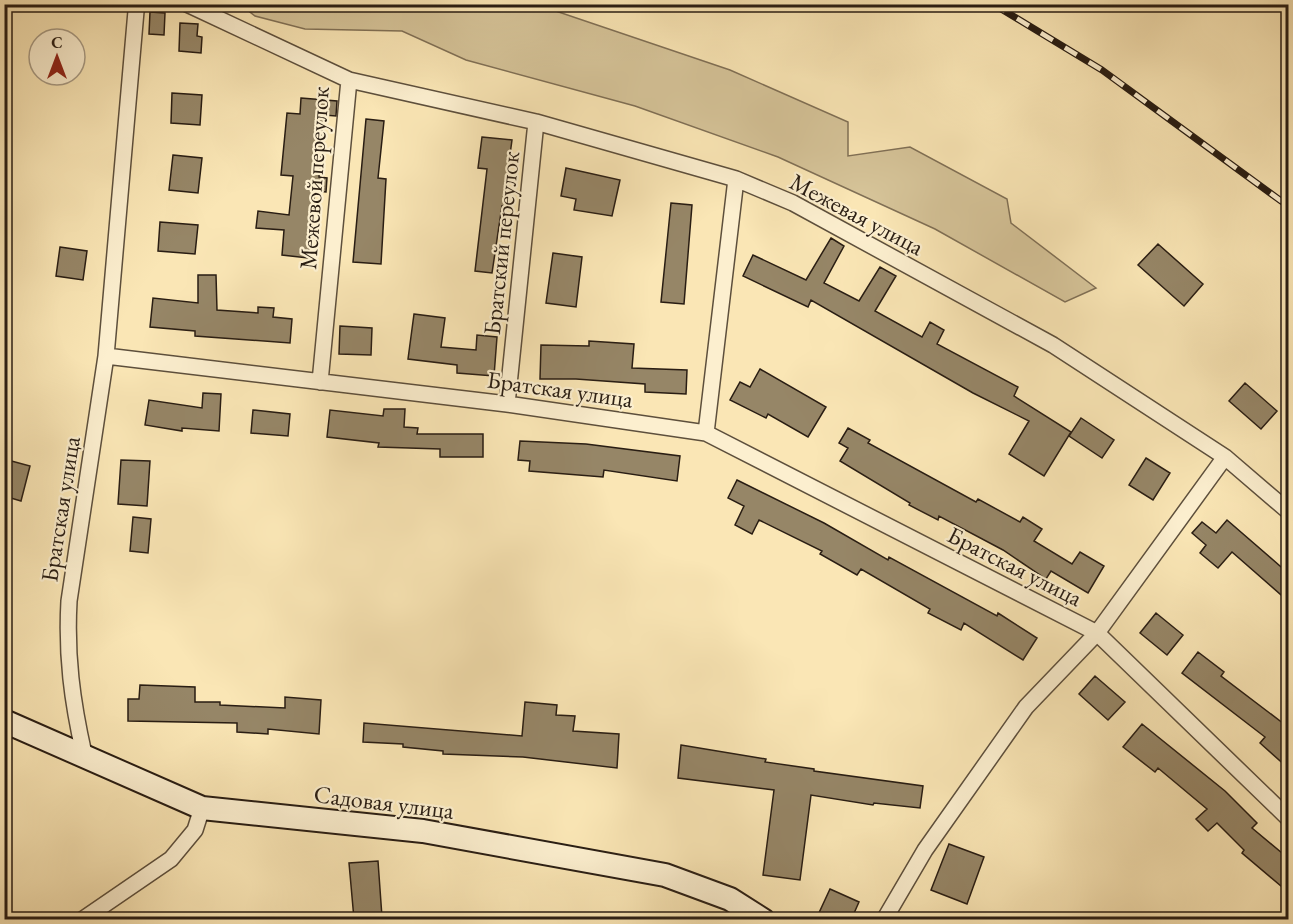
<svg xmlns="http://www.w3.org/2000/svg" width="1293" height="924" viewBox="0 0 1293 924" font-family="'EB Garamond',serif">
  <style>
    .green { fill: #d6c499; stroke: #807056; stroke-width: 1.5 }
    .building { fill: #968667; stroke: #291d13; stroke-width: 1.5 }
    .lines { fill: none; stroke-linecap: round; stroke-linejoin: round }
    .street-casing { stroke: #5d4f3c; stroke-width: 18 }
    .secondary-casing { stroke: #291d13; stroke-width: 26 }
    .street { stroke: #fcefcf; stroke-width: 15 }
    .secondary { stroke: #fcefcf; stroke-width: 22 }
    .rail-casing { stroke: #291d13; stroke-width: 7 }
    .rail { stroke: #fcefcf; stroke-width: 4.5; stroke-dasharray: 14; stroke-linecap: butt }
    .labels { text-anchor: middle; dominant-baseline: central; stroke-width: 4.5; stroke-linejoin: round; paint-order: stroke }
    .street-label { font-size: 24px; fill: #291d13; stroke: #fcefcf }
  </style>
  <rect width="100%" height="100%" fill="#fae6b5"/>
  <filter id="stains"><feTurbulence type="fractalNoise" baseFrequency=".00333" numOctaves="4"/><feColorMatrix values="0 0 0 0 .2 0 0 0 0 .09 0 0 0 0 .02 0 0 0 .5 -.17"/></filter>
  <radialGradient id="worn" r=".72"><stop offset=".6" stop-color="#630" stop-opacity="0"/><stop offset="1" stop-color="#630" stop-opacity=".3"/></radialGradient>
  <!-- green -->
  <path class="green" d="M 241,5 L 538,5 L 730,70 L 848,122 L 848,156 L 910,147 L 1007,199 L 1011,223 L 1096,288 L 1065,302 L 935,229 L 778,157 L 635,106 L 466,60 L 402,31 L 305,29 L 255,16 Z"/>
  <!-- building -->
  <path class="building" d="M 150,12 L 165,13 L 164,35 L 149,34 Z
    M 180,23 L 198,24 L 197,36 L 202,37 L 201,53 L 179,51 Z
    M 172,93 L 202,95 L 200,125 L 171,123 Z
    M 301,98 L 337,101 L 336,116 L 324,115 L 319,177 L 327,178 L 326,192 L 315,191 L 308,258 L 282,255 L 284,230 L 256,228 L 258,211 L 289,215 L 293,176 L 281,175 L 287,113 L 300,114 Z
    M 366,119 L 384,121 L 378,178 L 386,179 L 381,264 L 353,262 Z
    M 482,137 L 512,140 L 505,191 L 509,191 L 507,207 L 502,206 L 492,273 L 475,271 L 487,169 L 478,168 Z
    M 173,155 L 202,158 L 198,193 L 169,190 Z
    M 566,168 L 620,180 L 612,216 L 574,210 L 576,199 L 561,196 Z
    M 671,203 L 692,205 L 684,304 L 661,302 Z
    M 160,222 L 198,225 L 195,254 L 158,251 Z
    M 831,238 L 844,246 L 824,283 L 859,301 L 880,267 L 896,276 L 875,311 L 922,337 L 930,322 L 944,330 L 937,344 L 1018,387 L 1014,396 L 1071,432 L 1044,476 L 1009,454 L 1029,421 L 973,393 L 811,300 L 808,307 L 743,276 L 753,255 L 806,280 Z
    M 1158,244 L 1203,284 L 1184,306 L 1138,265 Z
    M 60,247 L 87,251 L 83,280 L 56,276 Z
    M 553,253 L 582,257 L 576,307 L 546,303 Z
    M 198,275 L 216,275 L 217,310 L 258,313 L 258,307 L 274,308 L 273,317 L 292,319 L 290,343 L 195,336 L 195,331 L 150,327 L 153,298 L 198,303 Z
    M 414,314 L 445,318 L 441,347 L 476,350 L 477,335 L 497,337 L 494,376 L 457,373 L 457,365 L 408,359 Z
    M 340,326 L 372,328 L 371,355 L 339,354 Z
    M 589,341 L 634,344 L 632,368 L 687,370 L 686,394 L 645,392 L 645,384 L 576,379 L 540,379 L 541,345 L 589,346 Z
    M 760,369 L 826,407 L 808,437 L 768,414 L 766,418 L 730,400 L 740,382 L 750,387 Z
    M 1245,383 L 1277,411 L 1261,429 L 1229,401 Z
    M 203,393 L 221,394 L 219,431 L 182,428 L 182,431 L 145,425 L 149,400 L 202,408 Z
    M 384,409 L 405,409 L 404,427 L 418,428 L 417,434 L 483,434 L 483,457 L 440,457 L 440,449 L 378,447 L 379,443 L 327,437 L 330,410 L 383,416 Z
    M 253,410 L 290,414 L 288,436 L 251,433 Z
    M 1081,418 L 1114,440 L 1102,458 L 1069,436 Z
    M 848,428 L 870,440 L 868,443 L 976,502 L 978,499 L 1020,522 L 1023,517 L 1042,529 L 1034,541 L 1072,564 L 1080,552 L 1104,566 L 1088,593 L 1051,571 L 1046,579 L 1003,550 L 939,516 L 938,520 L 909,505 L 910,503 L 840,461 L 848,448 L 839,443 Z
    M 520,441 L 586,444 L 680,456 L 677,481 L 604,470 L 603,477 L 529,471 L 530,461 L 518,460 Z
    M 1146,458 L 1170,473 L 1153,500 L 1129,485 Z
    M 4,459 L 30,466 L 21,501 L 4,496 Z
    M 121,460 L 150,461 L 147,506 L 118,504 Z
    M 737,480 L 824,523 L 888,560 L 889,557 L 997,616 L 998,613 L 1037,638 L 1023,660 L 964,623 L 961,630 L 928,613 L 930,609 L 861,569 L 857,575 L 820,554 L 822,551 L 759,520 L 752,534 L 735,525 L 744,506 L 728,498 Z
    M 133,517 L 151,519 L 148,553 L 130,551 Z
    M 1227,520 L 1288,573 L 1288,601 L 1232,552 L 1218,568 L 1200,553 L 1206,545 L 1192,533 L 1202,522 L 1216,533 Z
    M 1156,613 L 1183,635 L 1167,655 L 1140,633 Z
    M 1198,652 L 1224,672 L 1221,676 L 1288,727 L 1288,768 L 1260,743 L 1265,737 L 1182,673 Z
    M 1095,676 L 1125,702 L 1108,720 L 1079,694 Z
    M 140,685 L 195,687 L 195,702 L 220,702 L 220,705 L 285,708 L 285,697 L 321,700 L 319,734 L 268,729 L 268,734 L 237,732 L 237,723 L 128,721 L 128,699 L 139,699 Z
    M 525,702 L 557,705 L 556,715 L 575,716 L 573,731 L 619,734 L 617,768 L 523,757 L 443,754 L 443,751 L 403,747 L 403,744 L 363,742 L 364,723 L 522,736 Z
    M 1142,724 L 1225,791 L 1257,823 L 1252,828 L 1288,858 L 1288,892 L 1242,853 L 1244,850 L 1217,823 L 1208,831 L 1196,819 L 1207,809 L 1158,768 L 1155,772 L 1123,747 Z
    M 681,745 L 766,759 L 765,762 L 814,769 L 814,771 L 923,786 L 920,808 L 874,803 L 873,805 L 811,795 L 800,880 L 763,875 L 774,790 L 678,778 Z
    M 949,844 L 984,857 L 967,904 L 931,890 Z
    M 378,861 L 382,917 L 354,919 L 349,863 Z
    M 830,889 L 859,902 L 851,920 L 828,920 L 818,915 Z"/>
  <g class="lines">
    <!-- street casing -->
    <g class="street-casing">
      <path id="street" d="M 187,4 L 349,80 L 320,382
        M 349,80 L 536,122 L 736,179 L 793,203 L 1053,345 L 1225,457 L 1288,511
        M 106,356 L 136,11 L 139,4
        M 507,404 L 536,122
        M 706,433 L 736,179
        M 84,754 C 72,701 66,655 69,601 L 106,356 L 507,404 L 706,433 L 1097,633 L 1288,818
        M 82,920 L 171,859 L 195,830 L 202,808
        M 884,920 L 925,850 L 1026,707 L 1097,633 L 1225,457"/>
    </g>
    <!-- secondary casing -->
    <g class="secondary-casing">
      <path id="secondary" d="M 4,721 L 202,808 L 423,831 L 665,875 L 730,899 L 763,920"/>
    </g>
    <!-- street -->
    <use href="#street" class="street"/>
    <!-- secondary -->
    <use href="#secondary" class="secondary"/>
    <!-- rail casing -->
    <g class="rail-casing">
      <path id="rail" d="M 993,4 L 1102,70 L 1288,206"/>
    </g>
    <!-- rail -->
    <use href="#rail" class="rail"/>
  </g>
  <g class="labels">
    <!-- street labels -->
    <g class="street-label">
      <text transform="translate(314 178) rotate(-86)">Межевой переулок</text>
      <text transform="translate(857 214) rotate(28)">Межевая улица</text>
      <text transform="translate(501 243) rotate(-84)">Братский переулок</text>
      <text transform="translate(560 389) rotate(8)">Братская улица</text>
      <text transform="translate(60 509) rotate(-81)">Братская улица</text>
      <text transform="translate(1015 566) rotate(27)">Братская улица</text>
      <text transform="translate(384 802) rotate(7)">Садовая улица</text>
    </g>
  </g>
  <!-- margin -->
  <rect width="1293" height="924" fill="none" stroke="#fae6b5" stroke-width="24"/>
  <rect x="6" y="6" width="1281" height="912" fill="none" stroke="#291d13" stroke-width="3"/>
  <rect x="12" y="12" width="1269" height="900" fill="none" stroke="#291d13" stroke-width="1.5"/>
  <!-- north arrow -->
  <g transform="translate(57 57)"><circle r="28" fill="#fcefcf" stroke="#a89b84" stroke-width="1.5"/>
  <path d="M0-4.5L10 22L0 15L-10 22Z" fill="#8f2418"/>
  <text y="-9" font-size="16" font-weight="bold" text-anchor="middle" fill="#291d13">С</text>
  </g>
  <rect width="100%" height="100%" filter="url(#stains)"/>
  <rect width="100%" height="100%" fill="url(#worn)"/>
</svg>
